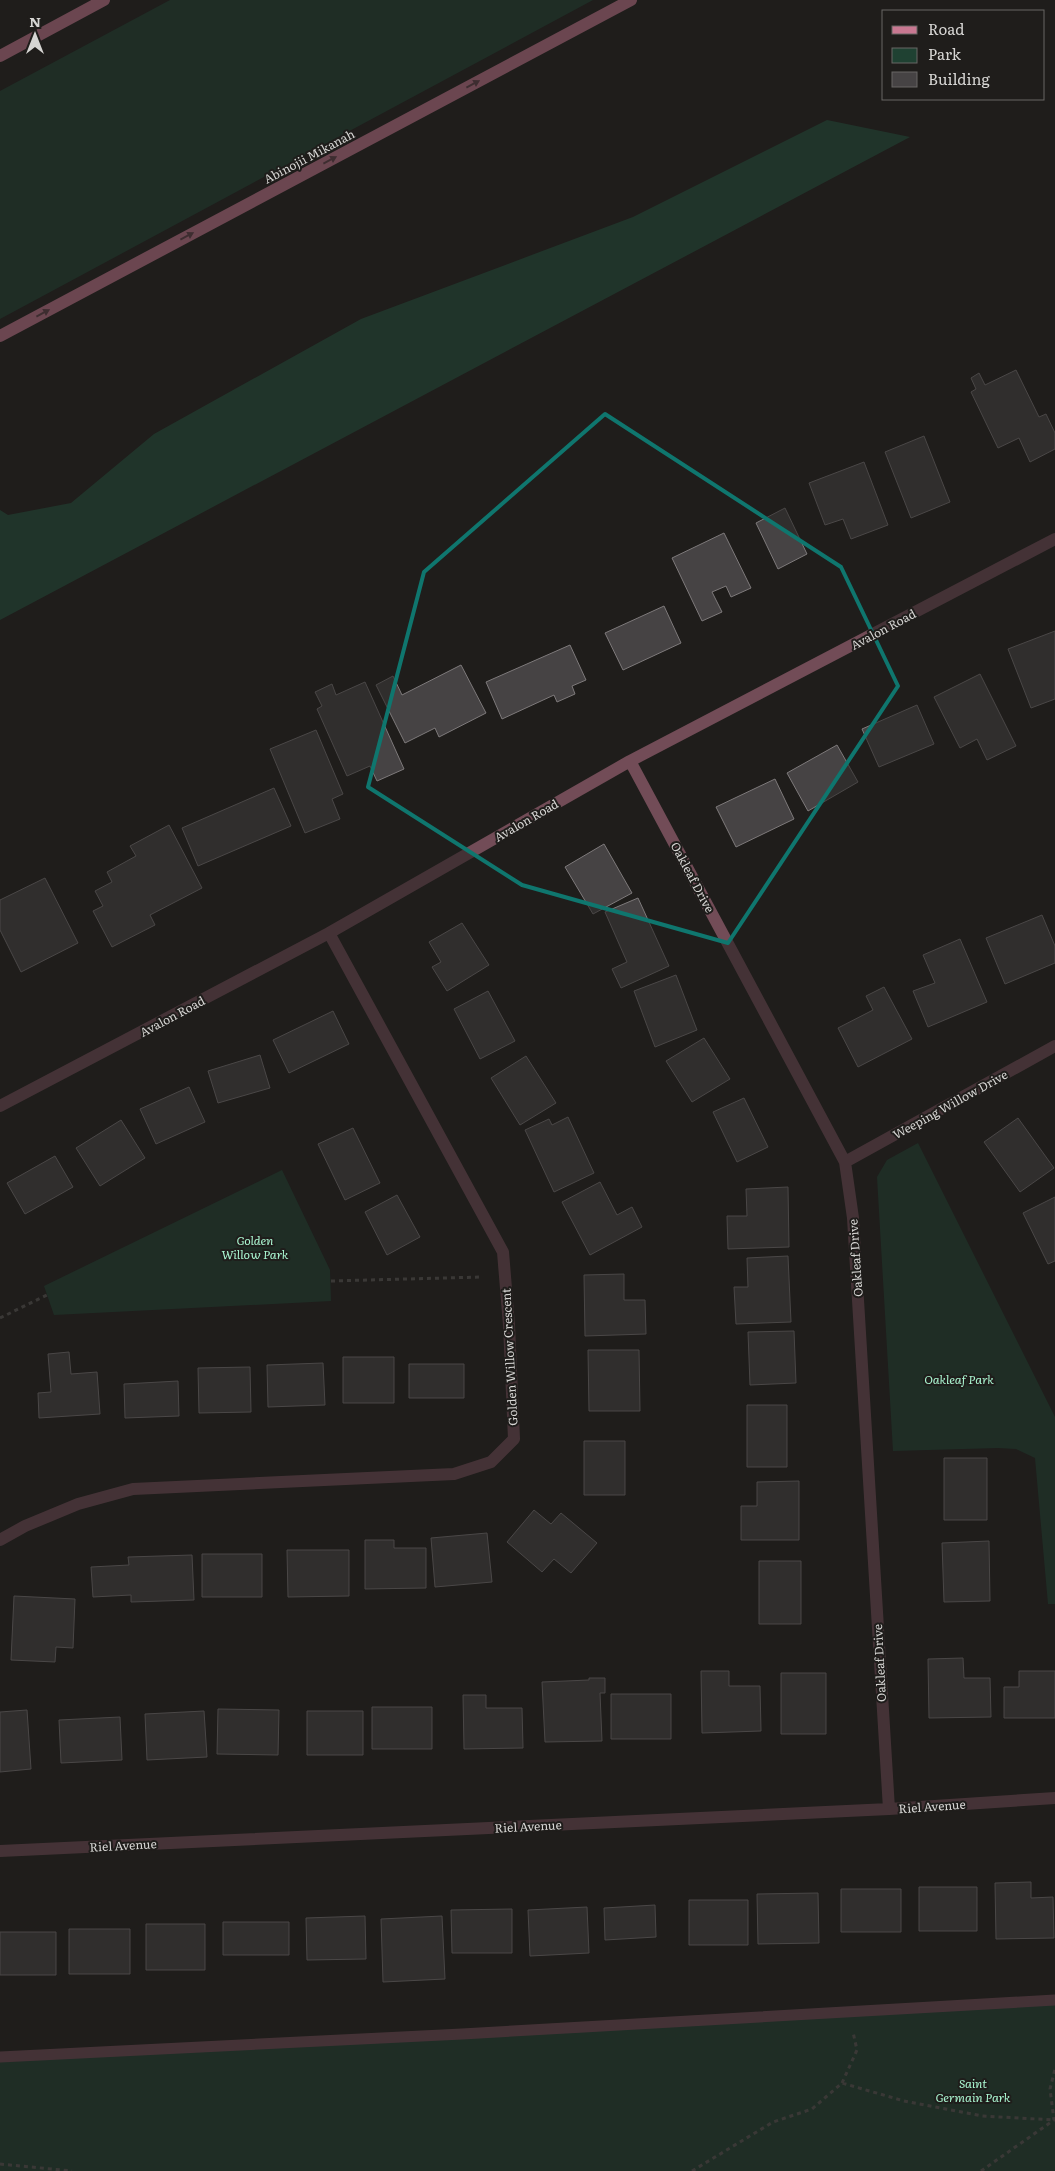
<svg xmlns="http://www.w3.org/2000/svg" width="1055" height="2171" viewBox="0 0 1055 2171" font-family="Literata,serif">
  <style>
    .green { fill: #1f4132 }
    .forest { fill: #23513d }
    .building { fill: #464344; stroke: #7e7a7b }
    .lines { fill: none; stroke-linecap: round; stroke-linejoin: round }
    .path { stroke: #5c5a58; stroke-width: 3; stroke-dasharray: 4 4; stroke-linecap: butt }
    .lane { stroke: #724c57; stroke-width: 11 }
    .street { stroke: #724c57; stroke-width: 12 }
    .primary { stroke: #c87891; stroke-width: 12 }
    .oneway { fill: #63414a }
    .marked { fill: none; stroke: #0f766e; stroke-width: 4; stroke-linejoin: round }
    .labels { text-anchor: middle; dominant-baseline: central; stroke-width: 4; stroke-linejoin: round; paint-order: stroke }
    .street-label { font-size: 12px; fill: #d6d5d3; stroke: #1f1d1b }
    .park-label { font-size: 12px; font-style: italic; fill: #aaf6d1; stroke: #1f1d1b }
  </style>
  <rect width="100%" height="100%" fill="#1f1d1b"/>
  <!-- green -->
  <path class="green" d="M 170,0 L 593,0 L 0,319 L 0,91 Z
    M 918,1143 L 1055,1417 L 1055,1604 L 1048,1604 L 1035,1458 L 1016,1449 L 998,1448 L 893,1451 L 877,1177 L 887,1160 Z
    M 282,1170 L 330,1270 L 331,1301 L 54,1315 L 44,1286 Z
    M 1055,2004 L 1055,2171 L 0,2171 L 0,2062 Z"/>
  <!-- forest -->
  <path class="forest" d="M 827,120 L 910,137 L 0,620 L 0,510 L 8,515 L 71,503 L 154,434 L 361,319 L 633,217 Z"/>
  <!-- building -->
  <path class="building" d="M 1016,370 L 1039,417 L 1046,414 L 1055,433 L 1055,449 L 1030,462 L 1019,438 L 998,448 L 971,392 L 976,389 L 971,378 L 979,373 L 985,385 Z
    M 924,436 L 950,502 L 911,518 L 885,452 Z
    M 864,462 L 888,525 L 851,539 L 843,519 L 825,525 L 809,483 Z
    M 785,508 L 807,554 L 778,569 L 756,523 Z
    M 724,533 L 751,588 L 731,597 L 726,586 L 712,592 L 722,612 L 702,621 L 672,558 Z
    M 664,606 L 681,643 L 623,670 L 605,633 Z
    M 1055,631 L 1055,699 L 1031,708 L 1008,649 Z
    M 570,645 L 586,680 L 572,686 L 575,694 L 557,702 L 554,695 L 502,719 L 486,682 Z
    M 461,665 L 486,713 L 439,737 L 435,728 L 405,743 L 376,685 L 393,676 L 402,695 Z
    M 980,674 L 1016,746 L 987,760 L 977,739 L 960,748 L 934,697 Z
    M 365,682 L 404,769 L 377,781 L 370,766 L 347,776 L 317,709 L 322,706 L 315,692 L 332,684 L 336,695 Z
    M 917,705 L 934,744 L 879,767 L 862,729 Z
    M 316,730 L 343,794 L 332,799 L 340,819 L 305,833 L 270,749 Z
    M 837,745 L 858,782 L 808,811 L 787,773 Z
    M 775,779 L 794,819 L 736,847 L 716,807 Z
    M 274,788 L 291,826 L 198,866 L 182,828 Z
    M 169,825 L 202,888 L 150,915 L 155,925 L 112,947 L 93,911 L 103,906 L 95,891 L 112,882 L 107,872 L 136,856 L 130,846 Z
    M 604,844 L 632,893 L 593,914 L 565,867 Z
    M 45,878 L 78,943 L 21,972 L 0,930 L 0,900 Z
    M 638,898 L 669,966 L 621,988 L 612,969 L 627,962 L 605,912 Z
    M 1042,915 L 1055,946 L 1055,963 L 1005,984 L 986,938 Z
    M 462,923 L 489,965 L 447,991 L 432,967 L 441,962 L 429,942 Z
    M 960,939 L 987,1002 L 928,1027 L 913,991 L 935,983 L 923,955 Z
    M 676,975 L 697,1030 L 655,1047 L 634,991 Z
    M 884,987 L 912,1039 L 858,1067 L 838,1028 L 873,1010 L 866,996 Z
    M 488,991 L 515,1041 L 480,1059 L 454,1009 Z
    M 333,1011 L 349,1044 L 289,1073 L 273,1040 Z
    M 704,1038 L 730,1079 L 692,1102 L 666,1061 Z
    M 260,1055 L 270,1088 L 218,1103 L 208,1071 Z
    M 526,1056 L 556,1103 L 520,1125 L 491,1078 Z
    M 189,1087 L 205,1122 L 156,1144 L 140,1109 Z
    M 744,1098 L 768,1147 L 737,1162 L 713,1112 Z
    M 568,1117 L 594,1173 L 554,1192 L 525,1130 L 549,1119 L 552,1125 Z
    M 1018,1118 L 1054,1168 L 1020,1192 L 984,1142 Z
    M 121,1120 L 145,1158 L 100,1186 L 76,1148 Z
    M 353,1128 L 380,1183 L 345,1200 L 318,1144 Z
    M 55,1156 L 73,1187 L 25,1214 L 7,1183 Z
    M 600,1182 L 617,1215 L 632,1207 L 642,1227 L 590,1255 L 562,1202 Z
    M 788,1187 L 789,1247 L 728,1249 L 727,1216 L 747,1216 L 746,1189 Z
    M 397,1195 L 420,1237 L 387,1255 L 365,1212 Z
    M 1055,1197 L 1055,1261 L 1048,1264 L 1023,1213 Z
    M 788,1256 L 791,1322 L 736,1324 L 734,1287 L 748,1287 L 747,1258 Z
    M 624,1274 L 624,1300 L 645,1300 L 646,1334 L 585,1336 L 584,1275 Z
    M 794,1331 L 796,1383 L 750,1385 L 748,1332 Z
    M 588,1350 L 639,1350 L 640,1411 L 589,1411 Z
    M 69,1352 L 71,1374 L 97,1372 L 100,1414 L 39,1418 L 38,1393 L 51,1392 L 48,1354 Z
    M 343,1357 L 394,1357 L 394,1403 L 343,1403 Z
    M 323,1363 L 325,1405 L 268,1407 L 267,1365 Z
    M 409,1364 L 464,1364 L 464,1398 L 409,1398 Z
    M 250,1367 L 251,1412 L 199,1413 L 198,1368 Z
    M 178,1381 L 179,1416 L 125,1418 L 124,1384 Z
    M 747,1405 L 787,1405 L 787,1467 L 747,1467 Z
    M 584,1441 L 625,1441 L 625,1495 L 584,1495 Z
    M 944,1458 L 987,1458 L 987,1520 L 944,1520 Z
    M 799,1481 L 799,1540 L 741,1540 L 741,1506 L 757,1506 L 757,1482 Z
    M 534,1510 L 551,1524 L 561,1513 L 597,1543 L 571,1573 L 554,1559 L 542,1572 L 507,1542 Z
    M 487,1533 L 492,1582 L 435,1587 L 431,1538 Z
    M 365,1540 L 394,1540 L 394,1548 L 426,1548 L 426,1588 L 365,1589 Z
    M 989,1541 L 990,1601 L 944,1602 L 942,1543 Z
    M 287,1550 L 349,1550 L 349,1596 L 288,1597 Z
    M 202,1554 L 262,1554 L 262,1597 L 202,1597 Z
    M 192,1555 L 194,1600 L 131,1602 L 131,1595 L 93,1597 L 91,1567 L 129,1565 L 128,1557 Z
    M 759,1561 L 801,1561 L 801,1624 L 759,1624 Z
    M 14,1596 L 75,1599 L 73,1648 L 56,1647 L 55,1662 L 11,1660 Z
    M 963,1658 L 964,1678 L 990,1678 L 991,1717 L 929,1718 L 928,1659 Z
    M 701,1671 L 729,1671 L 729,1686 L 760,1686 L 761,1731 L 702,1733 Z
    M 1019,1671 L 1055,1671 L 1055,1718 L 1004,1718 L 1004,1687 L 1019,1687 Z
    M 781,1673 L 826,1673 L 826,1734 L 781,1734 Z
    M 589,1678 L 605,1678 L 605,1693 L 600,1693 L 602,1741 L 545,1742 L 542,1682 L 589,1680 Z
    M 611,1694 L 671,1694 L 671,1739 L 611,1739 Z
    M 463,1695 L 486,1695 L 486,1708 L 522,1708 L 523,1748 L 464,1749 Z
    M 372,1707 L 432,1707 L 432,1749 L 372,1749 Z
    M 218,1709 L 279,1710 L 278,1755 L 217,1754 Z
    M 27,1710 L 31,1769 L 0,1772 L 0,1712 Z
    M 204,1711 L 207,1757 L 147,1760 L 145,1714 Z
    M 307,1711 L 363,1711 L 363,1755 L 307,1755 Z
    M 120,1717 L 122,1760 L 61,1763 L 59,1720 Z
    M 1031,1882 L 1031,1898 L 1053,1897 L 1054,1938 L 996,1939 L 995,1883 Z
    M 919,1887 L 977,1887 L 977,1931 L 919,1931 Z
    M 841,1889 L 901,1889 L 901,1932 L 841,1932 Z
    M 818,1893 L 819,1943 L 758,1944 L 757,1894 Z
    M 689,1900 L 748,1900 L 748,1945 L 689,1945 Z
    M 655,1905 L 656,1937 L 605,1940 L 604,1908 Z
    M 587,1907 L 589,1953 L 530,1956 L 528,1910 Z
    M 512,1909 L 512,1953 L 452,1953 L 451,1910 Z
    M 365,1916 L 366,1959 L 307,1960 L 306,1918 Z
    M 442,1916 L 445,1979 L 383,1982 L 381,1919 Z
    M 223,1922 L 289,1922 L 289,1955 L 223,1955 Z
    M 146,1924 L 205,1924 L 205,1970 L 146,1970 Z
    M 69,1929 L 130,1929 L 130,1974 L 69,1974 Z
    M 0,1932 L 56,1932 L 56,1975 L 0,1975 Z"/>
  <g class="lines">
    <!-- path -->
    <path class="path" d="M 331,1281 L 482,1277
      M 0,1318 L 47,1295
      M 842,2083 L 857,2050 L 853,2032
      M 0,2164 L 72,2171
      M 692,2171 L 773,2122 L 812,2109 L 842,2083 L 904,2101 L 982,2116 L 1055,2120
      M 981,2171 L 1054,2120 L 1050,2089 L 1055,2069"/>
    <!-- lane -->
    <path class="lane" d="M 0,2057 L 462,2034 L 1055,2000"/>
    <!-- street -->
    <path class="street" d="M 630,761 L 845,1162 L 853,1218 L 889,1809
      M 0,1106 L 329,933 L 630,761 L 1055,539
      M 845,1162 L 1055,1046
      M 0,1540 L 25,1526 L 78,1504 L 133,1489 L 454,1474 L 491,1462 L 514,1439 L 509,1325 L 503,1252 L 329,933
      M 0,1851 L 889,1809 L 1055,1798"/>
    <!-- primary -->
    <path class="primary" d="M 0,56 L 104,0
      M 0,336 L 631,0"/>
  </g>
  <!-- one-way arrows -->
  <defs><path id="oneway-solid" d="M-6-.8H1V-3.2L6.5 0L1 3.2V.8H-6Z" transform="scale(1.25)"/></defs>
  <g class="oneway">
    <use href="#oneway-solid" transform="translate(473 84) rotate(-28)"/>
    <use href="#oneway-solid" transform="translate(330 160) rotate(-28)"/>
    <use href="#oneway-solid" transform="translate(187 236) rotate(-28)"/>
    <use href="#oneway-solid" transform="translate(43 313) rotate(-28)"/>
  </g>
  <!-- marked area -->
  <path d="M0 0H1055V2171H0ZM 605,414 L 841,567 L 898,686 L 728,943 L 522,885 L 368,787 L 424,572 Z" fill="#1f1d1b" fill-opacity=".55" fill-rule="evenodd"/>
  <path class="marked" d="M 605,414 L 841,567 L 898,686 L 728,943 L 522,885 L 368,787 L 424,572 Z"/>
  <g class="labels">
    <!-- street labels -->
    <g class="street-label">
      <text transform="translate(309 156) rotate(-28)">Abinojii Mikanah</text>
      <text transform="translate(883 629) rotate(-28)">Avalon Road</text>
      <text transform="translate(526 820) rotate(-30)">Avalon Road</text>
      <text transform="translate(693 877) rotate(62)">Oakleaf Drive</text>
      <text transform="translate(172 1016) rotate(-28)">Avalon Road</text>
      <text transform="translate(950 1104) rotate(-29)">Weeping Willow Drive</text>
      <text transform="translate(855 1258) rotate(-94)">Oakleaf Drive</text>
      <text transform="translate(509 1357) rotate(-93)">Golden Willow Crescent</text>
      <text transform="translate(879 1663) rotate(-93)">Oakleaf Drive</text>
      <text transform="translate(932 1806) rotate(-4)">Riel Avenue</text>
      <text transform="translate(528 1826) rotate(-3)">Riel Avenue</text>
      <text transform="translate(123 1845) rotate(-3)">Riel Avenue</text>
    </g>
    <!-- park labels -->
    <g class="park-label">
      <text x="255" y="1240">Golden<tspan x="255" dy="14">Willow Park</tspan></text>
      <text x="959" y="1379">Oakleaf Park</text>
      <text x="973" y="2083">Saint<tspan x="973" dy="14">Germain Park</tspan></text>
    </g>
  </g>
  <!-- legend -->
  <rect x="882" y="10" width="162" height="90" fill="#1f1d1b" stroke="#686765"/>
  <rect x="892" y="26" width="25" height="8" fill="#c87891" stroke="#686765"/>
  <text x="928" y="35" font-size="15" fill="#d6d5d3">Road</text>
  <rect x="892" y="48" width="25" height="15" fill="#1f4132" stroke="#686765"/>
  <text x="928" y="60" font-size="15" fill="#d6d5d3">Park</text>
  <rect x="892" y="72" width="25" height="15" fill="#464344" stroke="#686765"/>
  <text x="928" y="85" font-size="15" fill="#d6d5d3">Building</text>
  <!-- north arrow -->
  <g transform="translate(35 35)" stroke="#1f1d1b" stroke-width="4" paint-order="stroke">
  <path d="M0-4L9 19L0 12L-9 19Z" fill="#d6d5d3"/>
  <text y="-8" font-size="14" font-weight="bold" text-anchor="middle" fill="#d6d5d3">N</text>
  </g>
</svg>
